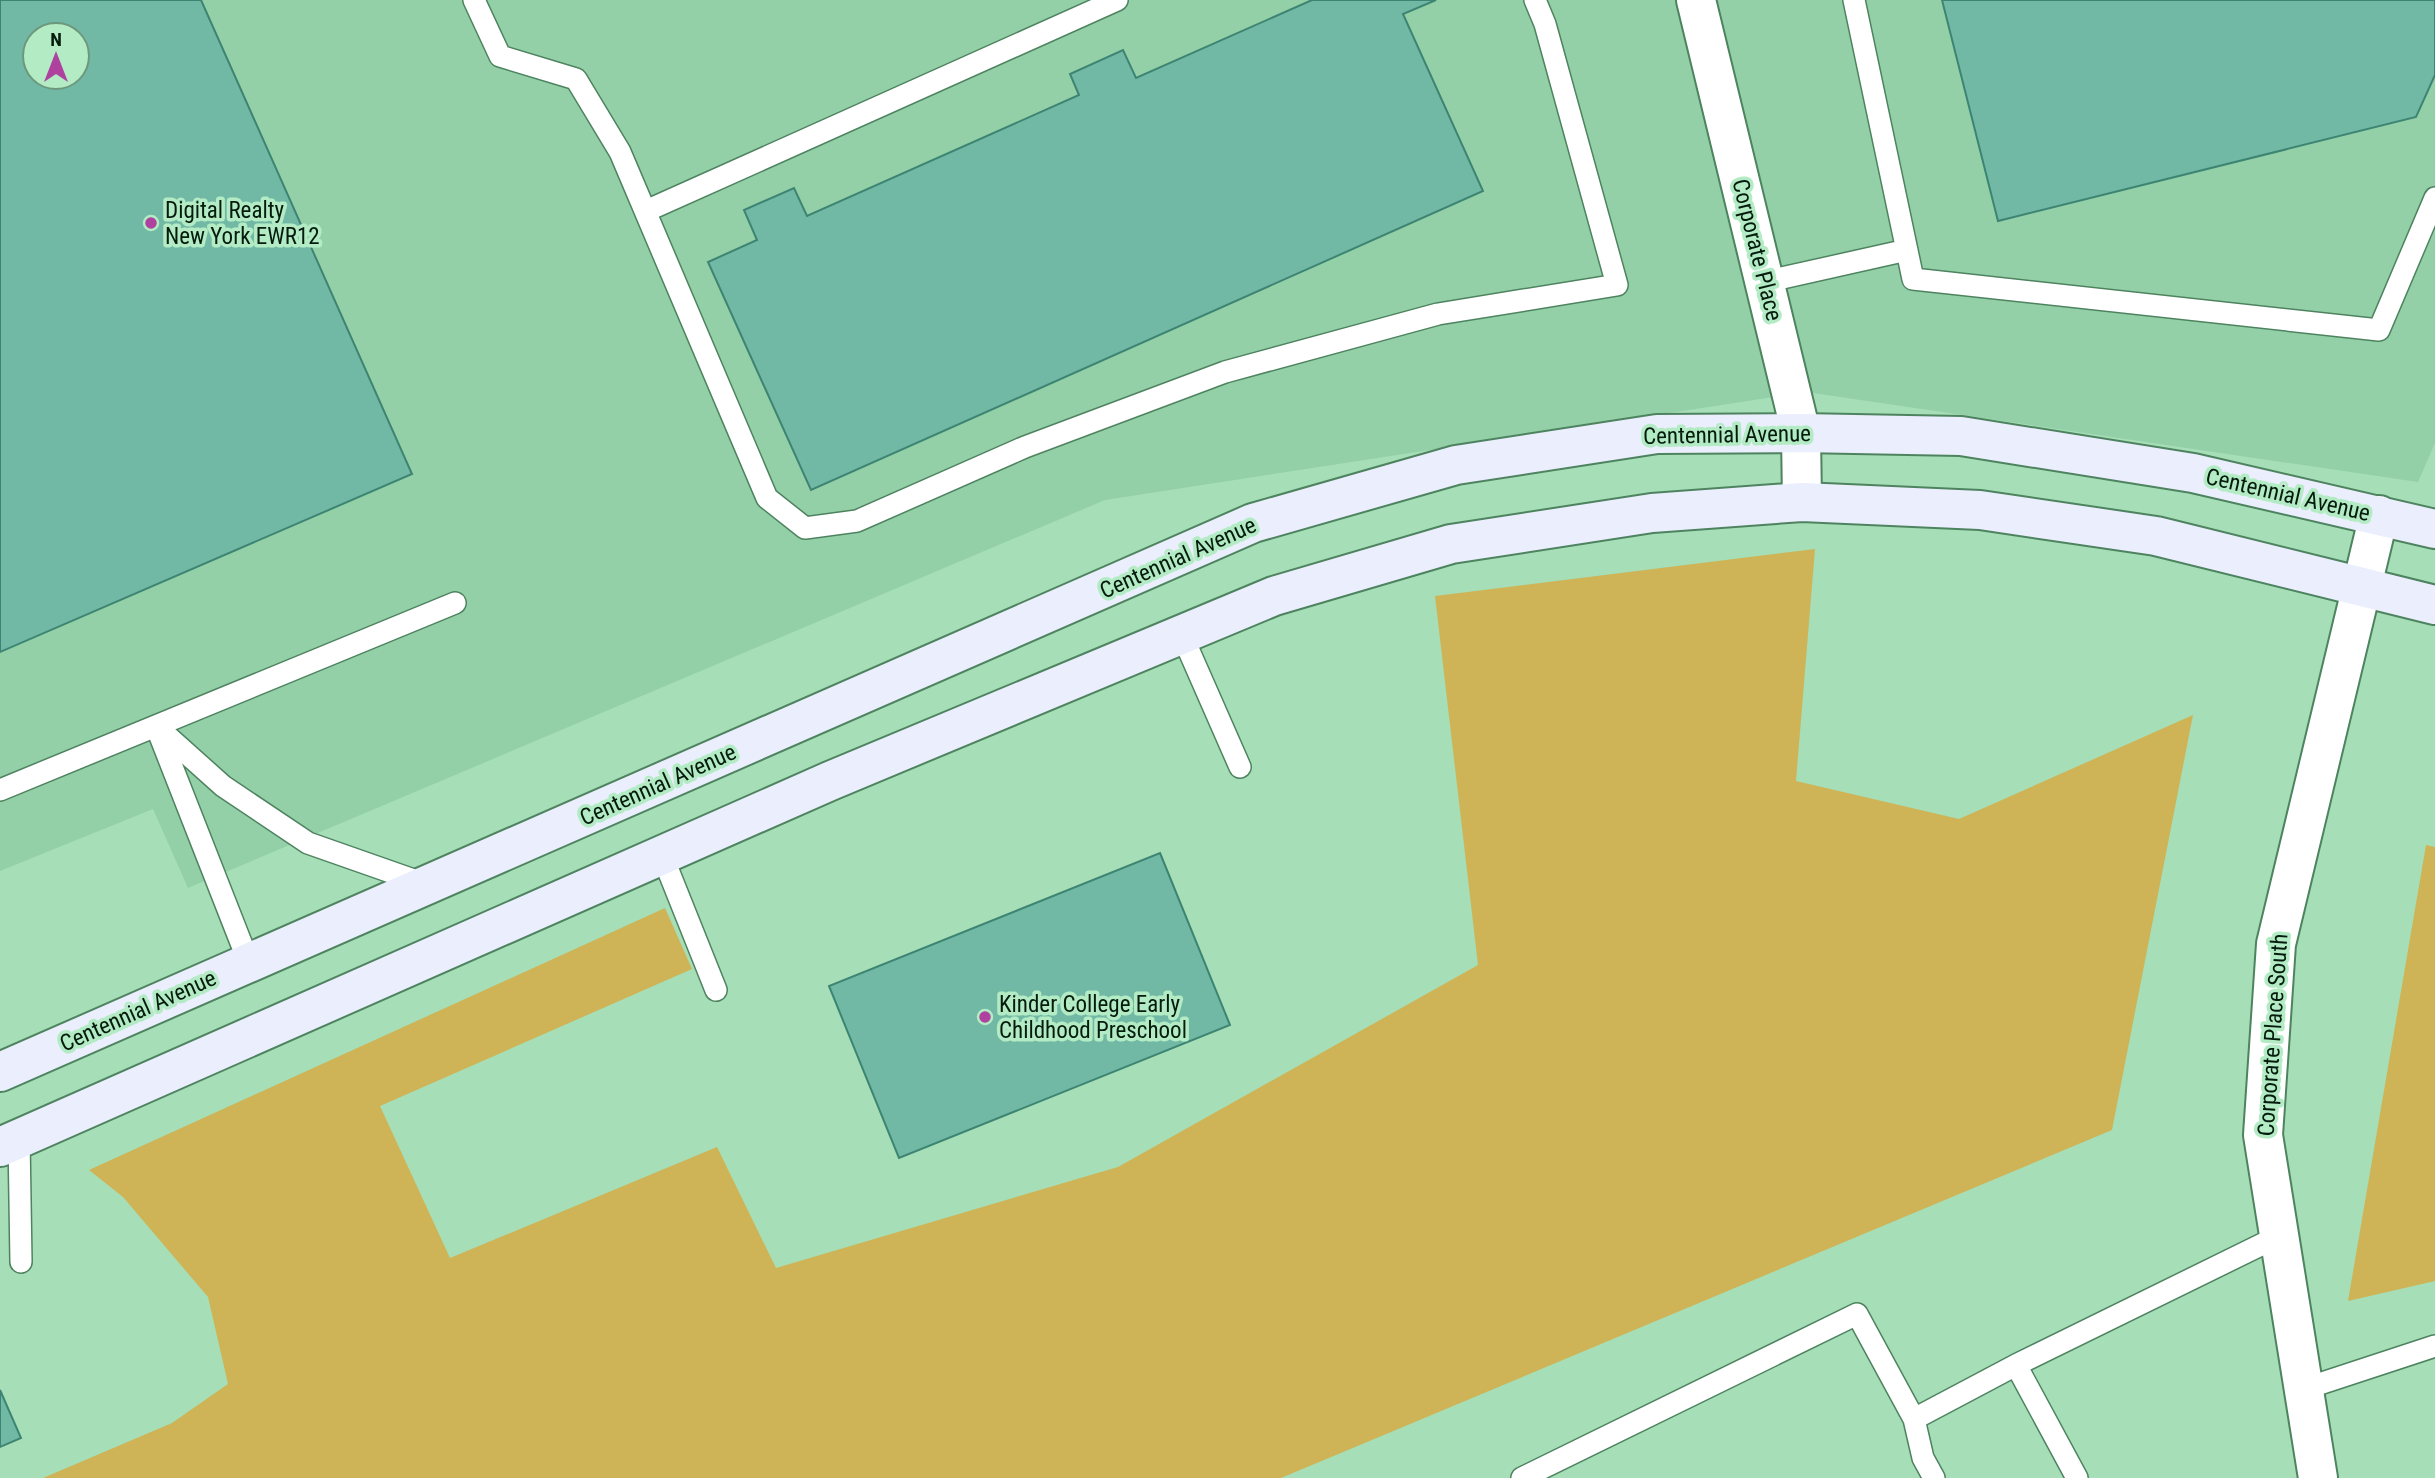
<svg xmlns="http://www.w3.org/2000/svg" width="2435" height="1478" viewBox="0 0 2435 1478" font-family="'Roboto Condensed',sans-serif">
  <style>
    .built { fill: #93d0a7; fill-rule: evenodd }
    .green { fill: #ceb456 }
    .building { fill: #71b9a5; stroke: #3d8572; stroke-width: 2; fill-rule: evenodd }
    .lines { fill: none; stroke-linecap: round; stroke-linejoin: round }
    .service-casing { stroke: #4e8360; stroke-width: 24 }
    .minor-casing { stroke: #4e8360; stroke-width: 42 }
    .secondary-casing { stroke: #4e8360; stroke-width: 42 }
    .service { stroke: #fff; stroke-width: 21 }
    .minor { stroke: #fff; stroke-width: 38 }
    .secondary { stroke: #ebeefc; stroke-width: 38 }
    .poi-dot { fill: #af419f; stroke: #b3ebc4; stroke-width: 2.5 }
    .labels { text-anchor: middle; dominant-baseline: central; stroke-width: 7; stroke-linejoin: round; paint-order: stroke }
    .poi-label { font-size: 23px; fill: #051b0d; stroke: #b3ebc4; text-anchor: start }
    .street-label { font-size: 23px; fill: #051b0d; stroke: #b3ebc4 }
  </style>
  <rect width="100%" height="100%" fill="#a6deb7"/>
  <!-- built -->
  <path class="built" d="M 0,0 L 2435,0 L 2435,443 L 2418,482 L 1806,392 L 1105,500 L 188,888 L 153,809 L 0,871 ZM 35,35 L 77,35 L 77,77 L 35,77 Z"/>
  <!-- green -->
  <path class="green" d="M 1815,549 L 1796,781 L 1959,819 L 2193,715 L 2112,1130 L 1281,1478 L 43,1478 L 172,1423 L 228,1384 L 208,1297 L 123,1197 L 89,1170 L 665,908 L 692,969 L 380,1106 L 450,1258 L 717,1147 L 776,1268 L 1118,1167 L 1478,965 L 1435,596 Z
    M 2426,845 L 2435,847 L 2435,1281 L 2348,1301 Z"/>
  <!-- building -->
  <path class="building" d="M 0,0 L 201,0 L 412,474 L 0,652 ZM 35,35 L 77,35 L 77,77 L 35,77 Z
    M 1312,0 L 1436,0 L 1403,14 L 1483,191 L 811,490 L 708,262 L 757,240 L 744,210 L 794,188 L 807,216 L 1079,95 L 1070,74 L 1123,50 L 1136,78 Z
    M 1942,0 L 2435,0 L 2435,75 L 2416,117 L 1998,221 Z
    M 1160,853 L 1230,1025 L 899,1158 L 829,986 Z
    M 0,1390 L 21,1438 L 0,1447 Z"/>
  <g class="lines">
    <!-- service casing -->
    <g class="service-casing">
      <path id="service" d="M 474,0 L 500,56 L 576,79 L 620,152 L 767,498 L 805,528 L 857,521 L 1025,447 L 1225,372 L 1438,314 L 1617,285 L 1545,24 L 1535,0
        M 1854,0 L 1913,279 L 2379,330 L 2435,198
        M 646,211 L 1117,0
        M 1764,282 L 1907,250
        M 1182,635 L 1240,767
        M 156,726 L 223,786 L 308,843 L 425,884
        M 158,731 L 249,963
        M 0,790 L 455,603
        M 662,855 L 716,990
        M 19,1139 L 21,1262
        M 2304,1389 L 2435,1346
        M 1914,1419 L 1923,1458 L 1934,1478
        M 1522,1478 L 1857,1314 L 1914,1419 L 2016,1365
        M 2077,1478 L 2016,1365 L 2279,1236"/>
    </g>
    <!-- minor casing -->
    <g class="minor-casing">
      <path id="minor" d="M 1696,0 L 1801,433 L 1802,502
        M 2318,1478 L 2263,1135 L 2276,944 L 2379,515"/>
    </g>
    <!-- secondary casing -->
    <g class="secondary-casing">
      <path id="secondary" d="M 0,1072 L 1253,523 L 1456,465 L 1657,434 L 1801,433 L 1961,436 L 2193,473 L 2435,529
        M 0,1147 L 830,781 L 1274,596 L 1451,544 L 1652,513 L 1802,502 L 1980,510 L 2156,536 L 2435,605"/>
    </g>
    <!-- service -->
    <use href="#service" class="service"/>
    <!-- minor -->
    <use href="#minor" class="minor"/>
    <!-- secondary -->
    <use href="#secondary" class="secondary"/>
  </g>
  <!-- markers -->
  <g class="poi-dot">
    <circle cx="151" cy="223" r="7"/>
    <circle cx="985" cy="1017" r="7"/>
  </g>
  <g class="labels">
    <!-- poi labels -->
    <g class="poi-label">
      <text x="165" y="210">Digital Realty<tspan x="165" dy="26">New York EWR12</tspan></text>
      <text x="999" y="1004">Kinder College Early<tspan x="999" dy="26">Childhood Preschool</tspan></text>
    </g>
    <!-- street labels -->
    <g class="street-label">
      <text transform="translate(1757 250) rotate(76)">Corporate Place</text>
      <text transform="translate(1727 435) rotate(-1)">Centennial Avenue</text>
      <text transform="translate(2288 495) rotate(13)">Centennial Avenue</text>
      <text transform="translate(1178 558) rotate(-24)">Centennial Avenue</text>
      <text transform="translate(658 785) rotate(-24)">Centennial Avenue</text>
      <text transform="translate(138 1011) rotate(-24)">Centennial Avenue</text>
      <text transform="translate(2273 1035) rotate(-86)">Corporate Place South</text>
    </g>
  </g>
  <!-- north arrow -->
  <g transform="translate(56 56)"><circle r="33" fill="#b3ebc4" stroke="#6d987b" stroke-width="2"/>
  <path d="M0-5L12 26L0 18L-12 26Z" fill="#af419f"/>
  <text y="-10" font-size="19" font-weight="bold" text-anchor="middle" fill="#051b0d">N</text>
  </g>
</svg>
